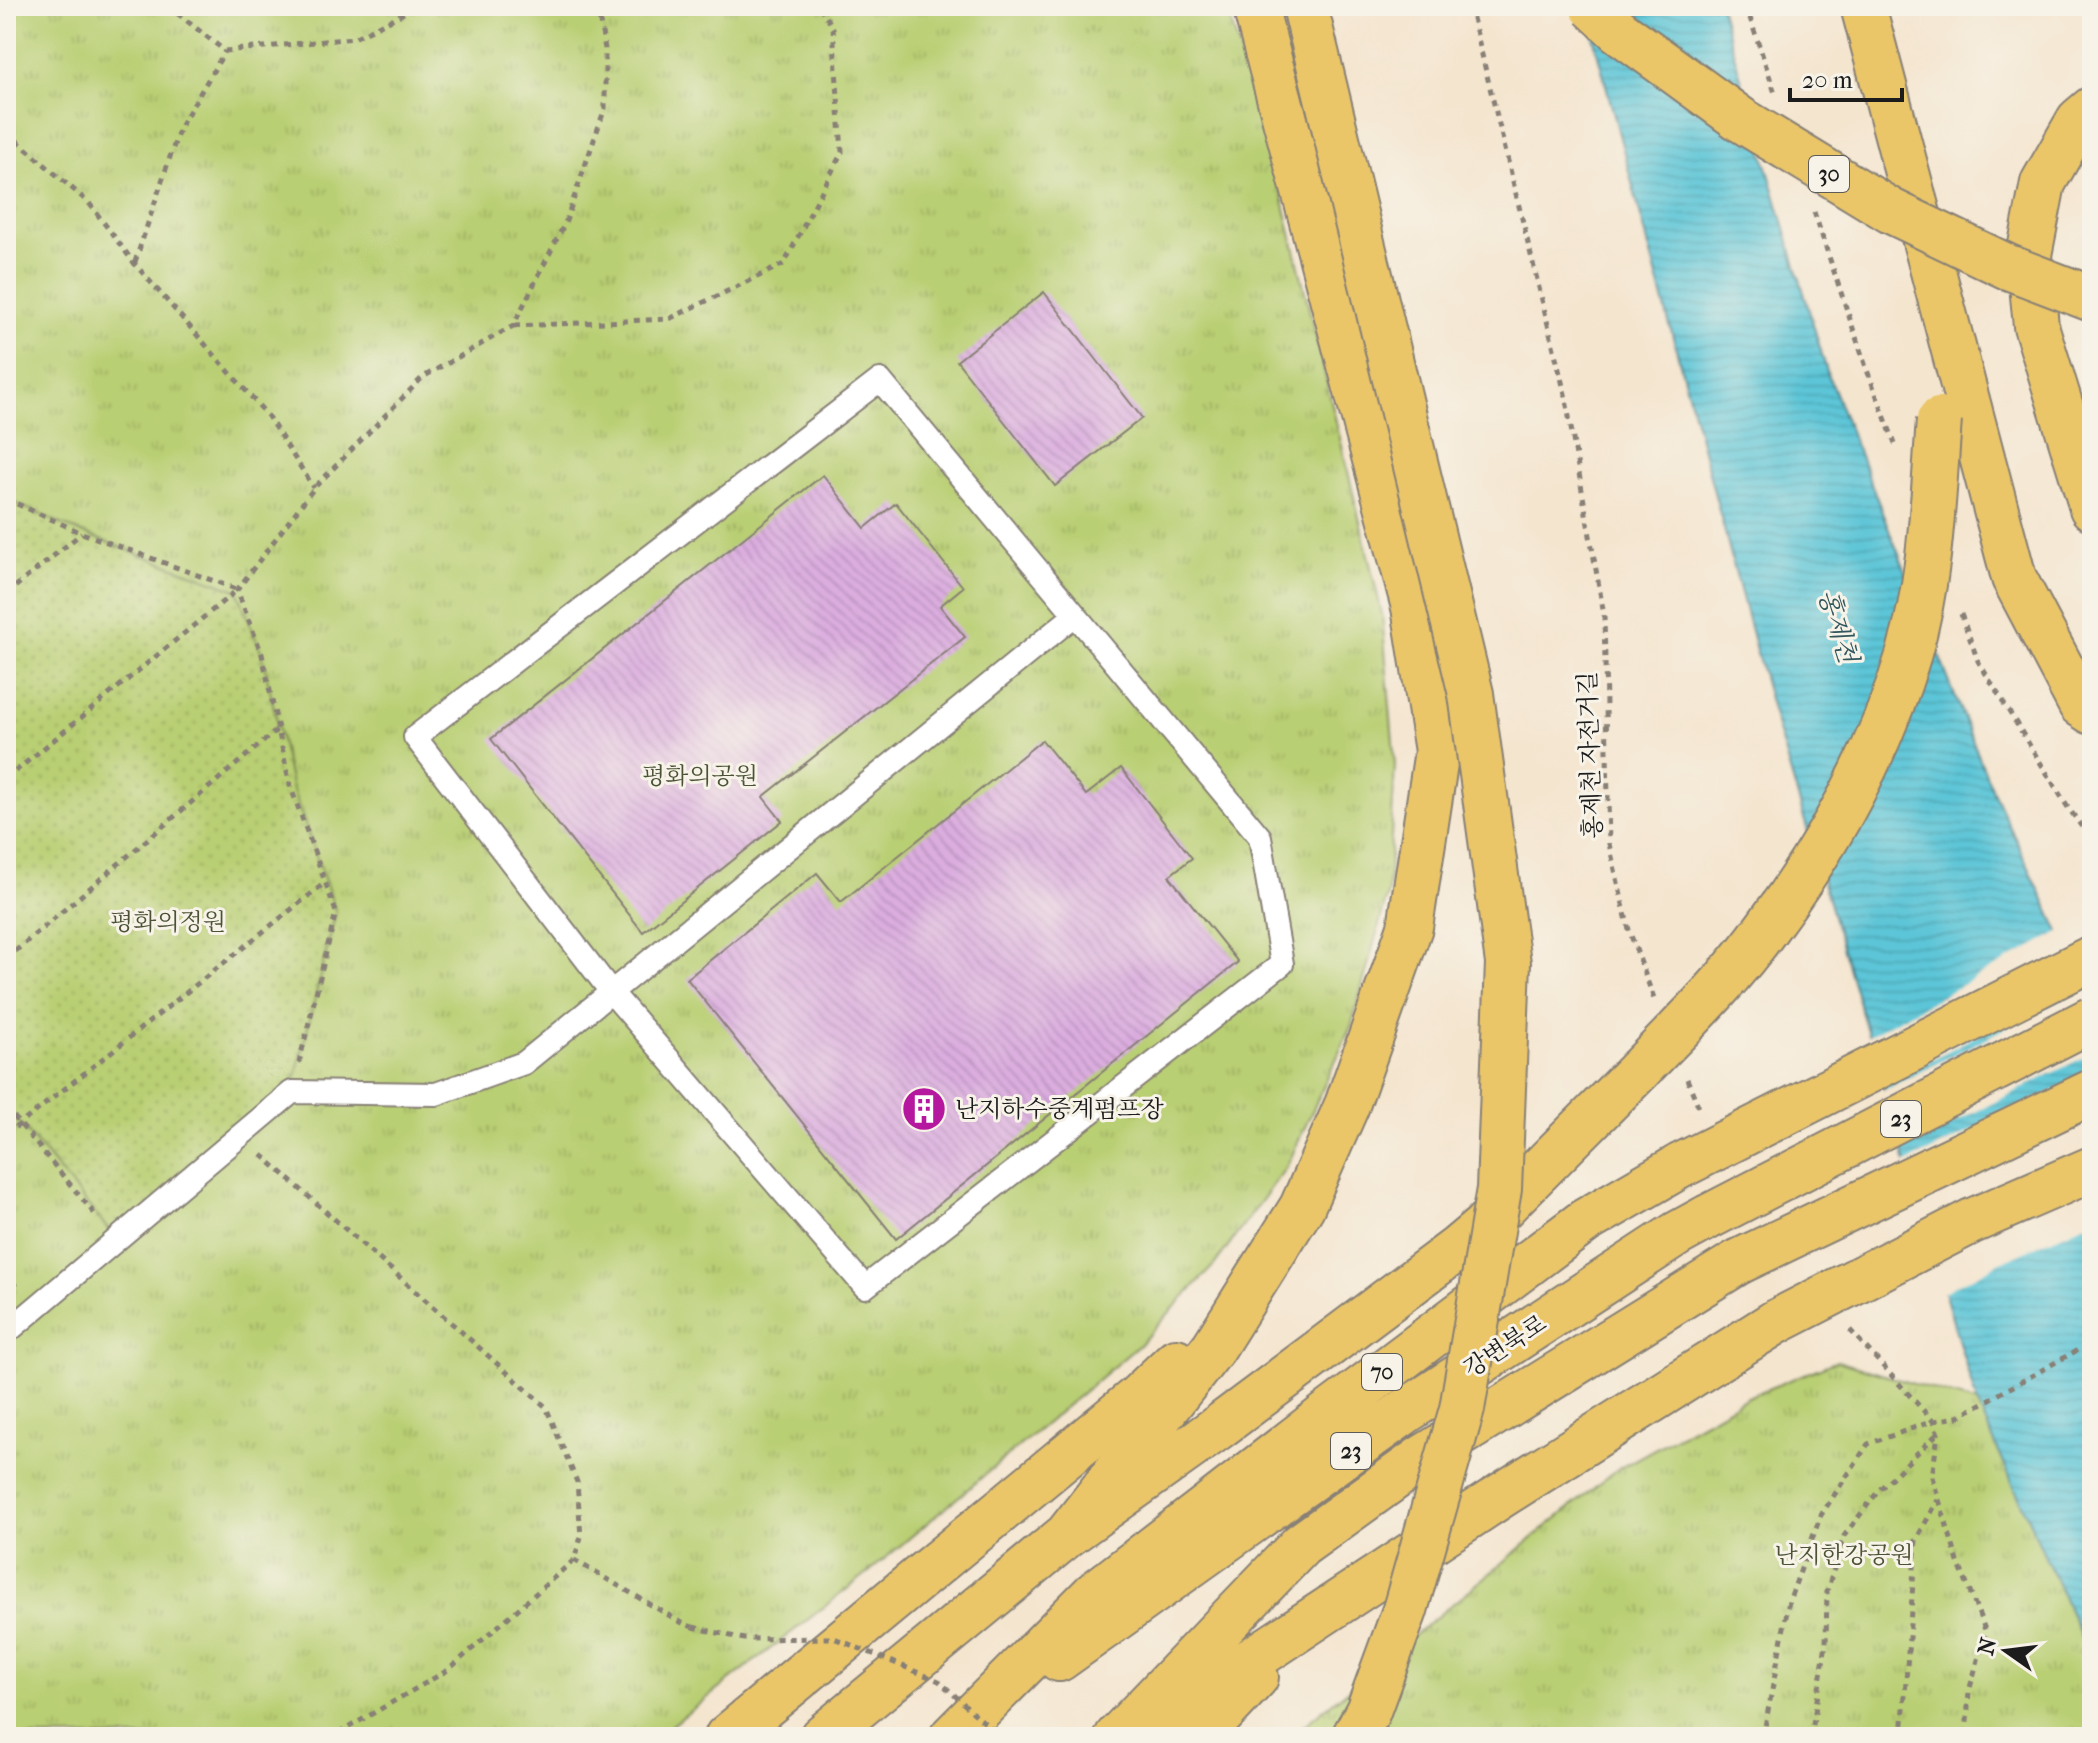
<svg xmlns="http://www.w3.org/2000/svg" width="2098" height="1743" viewBox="0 0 2098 1743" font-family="'IM FELL French Canon','Noto Serif KR',serif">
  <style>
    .park { fill: url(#park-tufts); stroke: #6a7648; stroke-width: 2 }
    .garden { fill: url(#garden-dots); stroke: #6a7648; stroke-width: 2 }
    .water { fill: url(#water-rules); stroke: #3c707a; stroke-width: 2 }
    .pier { fill: #f4e5cf }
    .building { fill: url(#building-back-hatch) }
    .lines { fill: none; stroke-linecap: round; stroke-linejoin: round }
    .lane-casing { stroke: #888076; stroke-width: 26 }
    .highway-casing { stroke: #888076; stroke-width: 48 }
    .path { stroke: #888076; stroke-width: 5; stroke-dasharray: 6 6; stroke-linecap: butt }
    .lane { stroke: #fff; stroke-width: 22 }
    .highway { stroke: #ebc669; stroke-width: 44 }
    .highway-bridge-casing { stroke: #888076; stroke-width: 48; stroke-linecap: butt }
    .path-bridge { stroke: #888076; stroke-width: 5; stroke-dasharray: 6 6; stroke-linecap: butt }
    .highway-bridge { stroke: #ebc669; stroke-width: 44 }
    .labels { text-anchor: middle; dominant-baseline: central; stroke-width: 6; stroke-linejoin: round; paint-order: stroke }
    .shield { fill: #f7f3e8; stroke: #5e5c59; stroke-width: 2 }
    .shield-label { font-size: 22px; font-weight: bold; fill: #1c1c1c }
    .street-label { font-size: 24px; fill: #1c1c1c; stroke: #f7f3e8 }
    .park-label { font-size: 24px; fill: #4b5236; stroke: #f7f3e8 }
    .poi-label { font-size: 24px; fill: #1c1c1c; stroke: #f7f3e8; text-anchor: start }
    .water-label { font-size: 26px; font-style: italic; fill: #32575d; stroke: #f7f3e8 }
  </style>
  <defs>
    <pattern id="park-tufts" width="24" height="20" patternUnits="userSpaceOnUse" patternTransform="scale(2)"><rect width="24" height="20" fill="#b9cf73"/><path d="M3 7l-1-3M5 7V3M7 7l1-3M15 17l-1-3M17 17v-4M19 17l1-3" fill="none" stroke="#9eb163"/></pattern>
    <pattern id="garden-dots" width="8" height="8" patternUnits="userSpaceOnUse" patternTransform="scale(2)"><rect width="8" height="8" fill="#b9cf73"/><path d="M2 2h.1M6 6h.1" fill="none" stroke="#9eb163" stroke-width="1.8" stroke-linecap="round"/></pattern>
    <pattern id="water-rules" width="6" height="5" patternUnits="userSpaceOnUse" patternTransform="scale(2)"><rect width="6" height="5" fill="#5bc5d7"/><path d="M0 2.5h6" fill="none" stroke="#4fa9b8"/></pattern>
    <pattern id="building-back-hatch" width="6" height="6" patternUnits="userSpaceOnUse" patternTransform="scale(2)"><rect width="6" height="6" fill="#dbaddf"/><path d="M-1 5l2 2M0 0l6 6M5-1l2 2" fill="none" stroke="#bb94bf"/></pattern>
  </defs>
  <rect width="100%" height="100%" fill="#f7f3e8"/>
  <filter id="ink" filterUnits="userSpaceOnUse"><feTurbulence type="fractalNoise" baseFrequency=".0125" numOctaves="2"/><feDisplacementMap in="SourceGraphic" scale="16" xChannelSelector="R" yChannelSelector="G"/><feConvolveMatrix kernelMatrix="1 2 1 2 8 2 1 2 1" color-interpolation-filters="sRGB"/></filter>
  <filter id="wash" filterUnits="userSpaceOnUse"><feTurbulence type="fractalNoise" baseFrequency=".006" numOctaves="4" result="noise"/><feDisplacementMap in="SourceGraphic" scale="32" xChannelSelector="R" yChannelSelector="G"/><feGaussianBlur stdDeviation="1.8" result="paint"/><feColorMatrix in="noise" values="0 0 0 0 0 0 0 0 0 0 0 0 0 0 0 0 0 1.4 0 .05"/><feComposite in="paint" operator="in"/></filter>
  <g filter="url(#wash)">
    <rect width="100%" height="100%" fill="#f4e5cf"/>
    <!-- park -->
    <path class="park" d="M 6,6 L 1226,6 L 1274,162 L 1382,614 L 1395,765 L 1388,892 L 1351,1027 L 1287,1166 L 1215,1264 L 1138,1346 L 869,1572 L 657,1737 L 6,1737 Z
      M 1837,1361 L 1977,1403 L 2089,1655 L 2092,1668 L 2092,1737 L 1290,1737 L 1616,1470 L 1750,1396 Z"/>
    <!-- garden -->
    <path class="garden" d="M 6,499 L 82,533 L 237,590 L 262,654 L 291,785 L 336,912 L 292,1092 L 117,1240 L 6,1107 Z"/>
    <!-- water -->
    <path class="water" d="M 1585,6 L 1720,6 L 1828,375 L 1991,787 L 2092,1002 L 2092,1668 L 2089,1655 L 1977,1403 L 1772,710 Z"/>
    <!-- pier -->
    <path class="pier" d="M 2063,930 L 2085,977 L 1879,1088 L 1864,1038 Z
      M 2089,986 L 2092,993 L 2092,1053 L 1898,1151 L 1880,1092 Z
      M 2092,1072 L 2092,1221 L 1999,1263 L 1940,1294 L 1902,1165 Z"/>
    <g id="blocks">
      <!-- building -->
      <path class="building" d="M 1044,292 L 1142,418 L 1055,486 L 957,361 Z
        M 823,475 L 865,528 L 896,503 L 963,587 L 940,606 L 965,637 L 763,797 L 782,821 L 643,932 L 491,739 Z
        M 1042,740 L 1086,795 L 1121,768 L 1192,858 L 1169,876 L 1238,962 L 896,1239 L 687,979 L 817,873 L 841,902 Z"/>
    </g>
  </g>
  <g filter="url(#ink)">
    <use href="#blocks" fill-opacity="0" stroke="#888076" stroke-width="2"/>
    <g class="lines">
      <!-- lane casing -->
      <g class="lane-casing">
        <path id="lane" d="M 880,380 L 1260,837 L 1282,964 L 865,1287 L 612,993 L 415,737 Z
          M 6,1333 L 292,1092 L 436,1094 L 524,1063 L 1075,615"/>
      </g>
      <!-- highway casing -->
      <g class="highway-casing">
        <path id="highway" d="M 1863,6 L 2014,578 L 2081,705 L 2092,712
          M 2092,109 L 2079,120 L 2043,183 L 2029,255 L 2036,326 L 2092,508
          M 1067,1535 L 1214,1347 L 1302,1207 L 1347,1105 L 1410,927 L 1437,751 L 1414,607 L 1255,6
          M 1059,1659 L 1406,1411 L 1677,1234 L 1708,1217
          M 1153,1725 L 1502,1495 L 1776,1322
          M 727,1737 L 1138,1397 L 1176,1361
          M 822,1737 L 1067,1535 L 1220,1426 L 1458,1248 L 1483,1227 L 1639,1070
          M 952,1737 L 1094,1594 L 1325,1416 L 1585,1221 L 1680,1166
          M 1117,1737 L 1301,1545 L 1419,1460 L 1738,1262
          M 1200,1737 L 1256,1677"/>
      </g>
      <!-- path -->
      <path class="path" d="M 168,6 L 225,51 L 354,38 L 418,6
        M 1470,6 L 1565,394 L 1604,615 L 1609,844 L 1629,930 L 1654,999
        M 1746,6 L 1775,93
        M 6,135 L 15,139 L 89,203 L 134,263 L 267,415 L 314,488
        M 1814,212 L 1867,370 L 1895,444
        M 135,262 L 180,127 L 225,51
        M 514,326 L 669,319 L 784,264 L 842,152 L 833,28 L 820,6
        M 6,499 L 82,533 L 236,589
        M 6,594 L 82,533
        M 1961,614 L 1978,661 L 2067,806 L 2092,841
        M 6,779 L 237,590
        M 6,959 L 278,729
        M 299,1063 L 336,912 L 290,785 L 262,654 L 237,590 L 314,488 L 423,377 L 513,326 L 566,221 L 605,108 L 605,49 L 597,6
        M 1687,1079 L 1700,1110
        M 6,1107 L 98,1218
        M 6,1135 L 326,882
        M 262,1155 L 546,1407 L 577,1482 L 581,1537 L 574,1560 L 448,1670 L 332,1737
        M 6,1275 L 16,1286
        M 1850,1330 L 1933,1421 L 1938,1434 L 1932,1477 L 1958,1562 L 1986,1632 L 1969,1691 L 1966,1737
        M 574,1560 L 684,1624 L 693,1627
        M 1763,1737 L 1789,1601 L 1821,1515 L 1868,1444 L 1933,1421 L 1958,1417 L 2092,1342
        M 1811,1737 L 1826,1644 L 1827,1591 L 1844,1536 L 1879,1490 L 1937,1434
        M 1902,1737 L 1916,1540 L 1938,1500"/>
      <!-- lane -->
      <use href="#lane" class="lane"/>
      <!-- highway -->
      <use href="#highway" class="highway"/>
      <!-- highway-bridge casing -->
      <g class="highway-bridge-casing">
        <path id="highway-bridge" d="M 1305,6 L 1471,694 L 1508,963 L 1499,1189 L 1462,1409 L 1405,1610 L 1368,1711 L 1354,1737
          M 1592,6 L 1619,31 L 1740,119 L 1891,211 L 2008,267 L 2092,299
          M 1639,1070 C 1684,1024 1731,978 1768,926 C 1829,844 1880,752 1909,653 C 1931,578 1933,498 1939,420
          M 1680,1166 L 2092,958
          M 1708,1217 L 2092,1019
          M 1738,1262 L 2092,1092
          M 1776,1322 L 1972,1221 L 2092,1169"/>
      </g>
      <!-- path-bridge -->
      <path class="path-bridge" d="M 693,1627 L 744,1639 L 834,1638 L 939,1681 L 1000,1737"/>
      <!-- highway-bridge -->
      <use href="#highway-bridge" class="highway-bridge"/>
    </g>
  </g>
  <!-- icons -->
  <defs>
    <g id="building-disc" transform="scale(2.3)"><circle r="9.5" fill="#b5179e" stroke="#f7f3e8"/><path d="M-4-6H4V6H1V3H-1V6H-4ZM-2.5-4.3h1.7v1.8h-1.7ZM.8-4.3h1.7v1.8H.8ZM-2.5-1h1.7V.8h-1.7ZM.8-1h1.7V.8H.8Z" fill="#fff"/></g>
  </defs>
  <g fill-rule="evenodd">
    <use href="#building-disc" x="924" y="1109"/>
  </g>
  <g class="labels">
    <!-- shield labels -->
    <g class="shield">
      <rect x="1809" y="156" width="40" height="36" rx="6"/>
      <rect x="1881" y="1101" width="40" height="36" rx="6"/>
      <rect x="1362" y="1354" width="40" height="36" rx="6"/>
      <rect x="1331" y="1433" width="40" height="36" rx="6"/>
    </g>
    <g class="shield-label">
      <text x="1829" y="174">30</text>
      <text x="1901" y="1119">23</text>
      <text x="1382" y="1372">70</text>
      <text x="1351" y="1451">23</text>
    </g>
    <!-- street labels -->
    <g class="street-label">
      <text transform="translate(1590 755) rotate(-92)">홍제천 자전거길</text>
      <text transform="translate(1505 1346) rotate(-33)">강변북로</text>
    </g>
    <!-- park labels -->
    <g class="park-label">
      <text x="700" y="776">평화의공원</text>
      <text x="168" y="922">평화의정원</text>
      <text x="1844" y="1555">난지한강공원</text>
    </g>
    <!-- poi labels -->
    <g class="poi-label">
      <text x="955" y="1109">난지하수중계펌프장</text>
    </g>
    <!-- water labels -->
    <g class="water-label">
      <text transform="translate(1838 626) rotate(73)">홍제천</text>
    </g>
  </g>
  <!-- margin -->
  <rect width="2098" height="1743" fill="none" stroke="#f7f3e8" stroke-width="32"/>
  <!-- north arrow -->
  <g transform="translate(2006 1651) rotate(284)" stroke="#f7f3e8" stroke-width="6" paint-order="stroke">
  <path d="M0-6L14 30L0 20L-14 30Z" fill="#1c1c1c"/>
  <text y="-12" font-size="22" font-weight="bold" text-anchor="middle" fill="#1c1c1c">N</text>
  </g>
  <!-- scale -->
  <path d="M1790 88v12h112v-12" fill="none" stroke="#1c1c1c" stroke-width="4"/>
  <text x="1802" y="88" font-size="24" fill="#1c1c1c" stroke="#f7f3e8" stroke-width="6" paint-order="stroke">20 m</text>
</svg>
